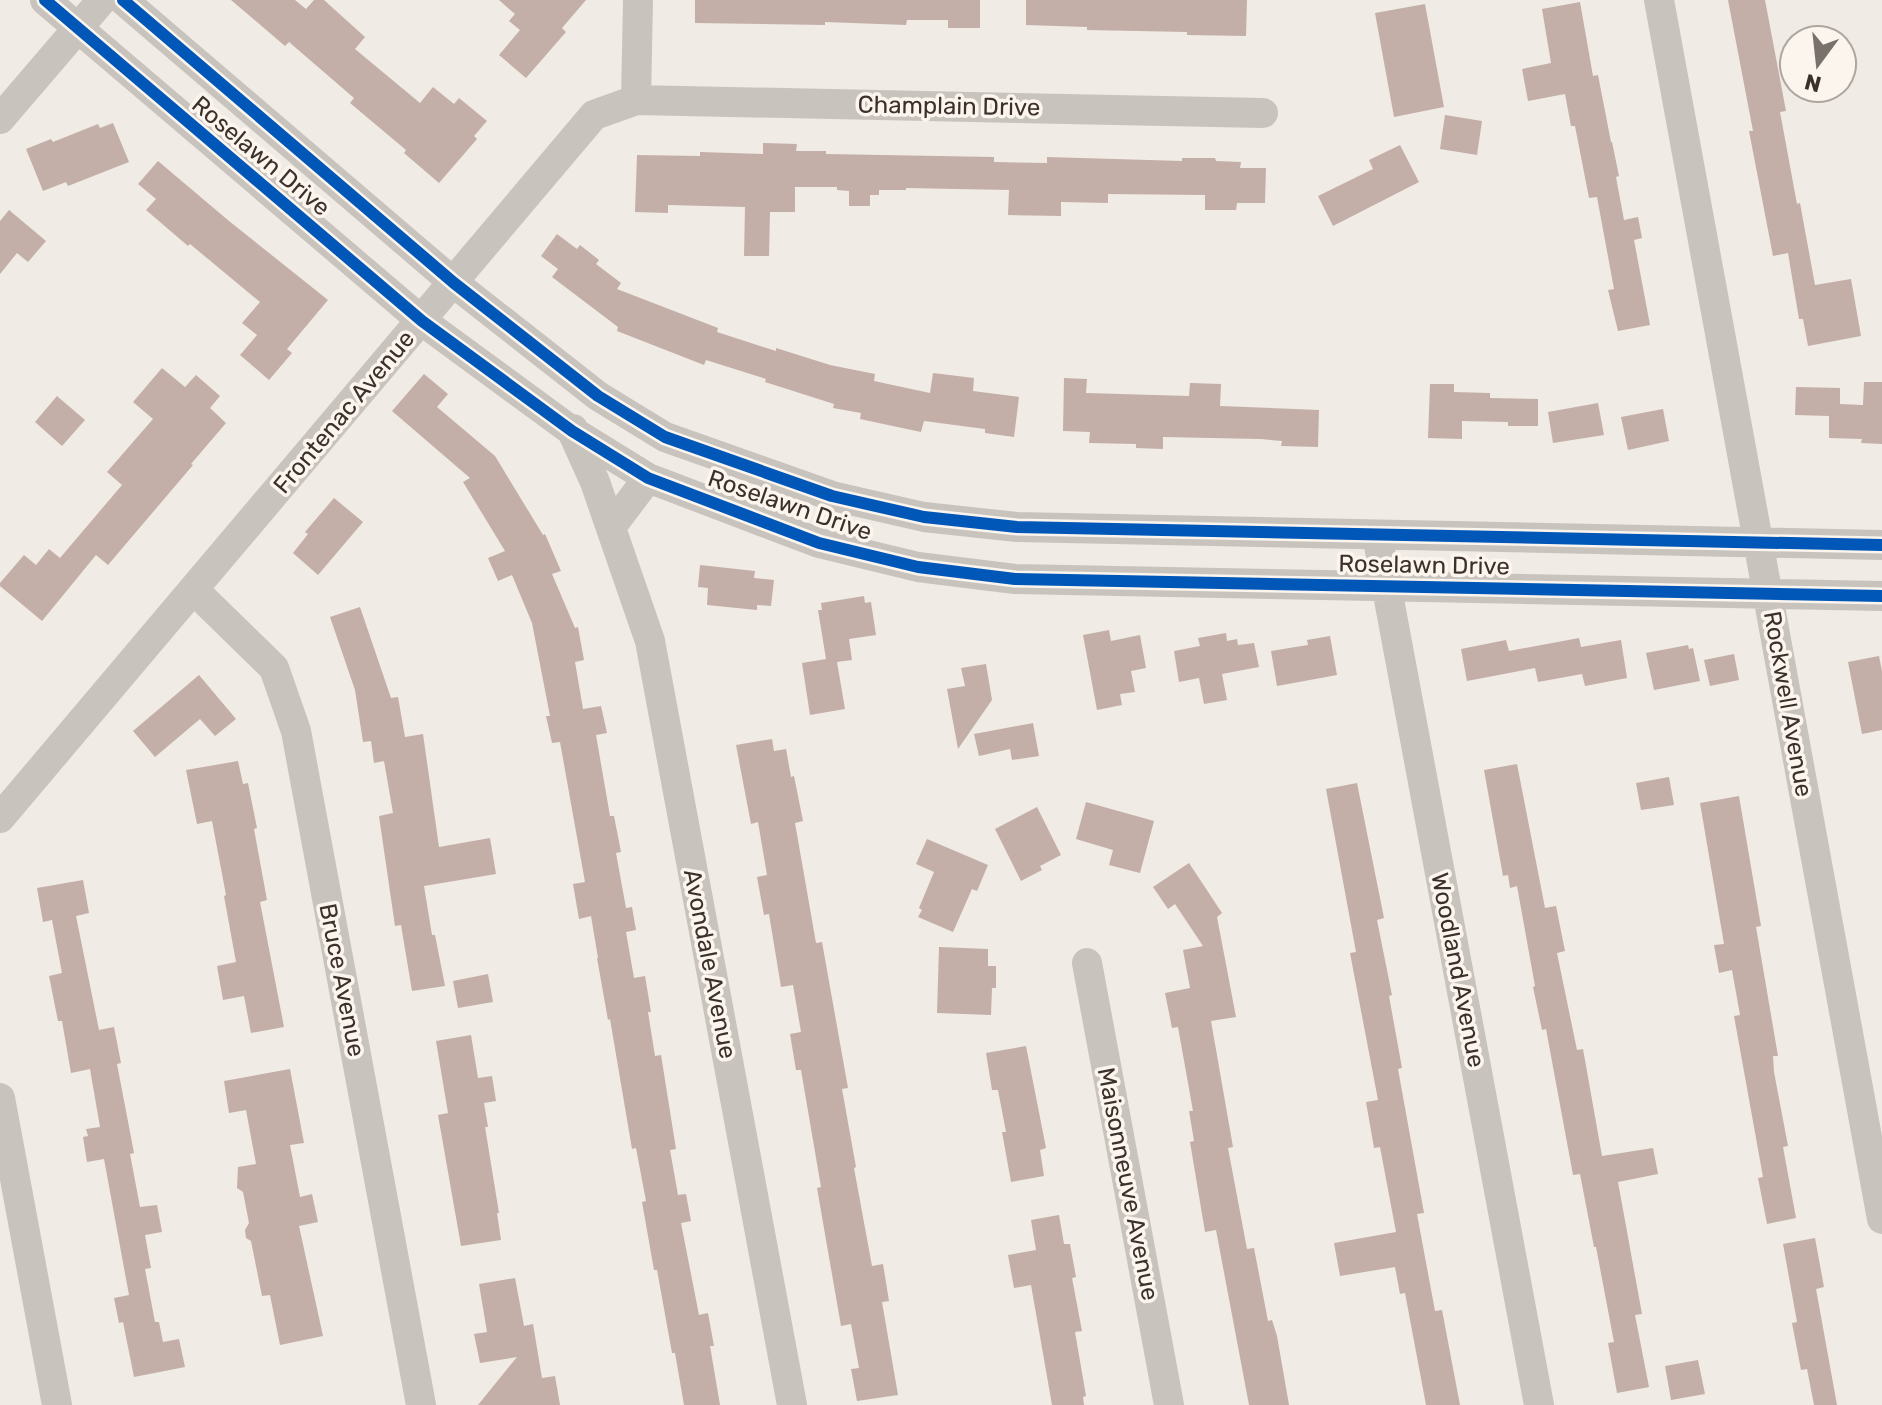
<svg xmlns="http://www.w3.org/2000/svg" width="1882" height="1405" viewBox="0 0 1882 1405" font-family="Rubik,sans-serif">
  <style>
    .building { fill: #c3afa7 }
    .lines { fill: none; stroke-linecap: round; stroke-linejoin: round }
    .minor { stroke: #c9c3be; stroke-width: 30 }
    .cycleway-casing { stroke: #fbf5ee; stroke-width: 17 }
    .cycleway { stroke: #0057b8; stroke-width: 12 }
    .labels { text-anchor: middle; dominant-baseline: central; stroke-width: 7; stroke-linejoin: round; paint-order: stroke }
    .street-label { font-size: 24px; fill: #3b302b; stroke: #fbf5ee }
  </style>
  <rect width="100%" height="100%" fill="#f0ebe5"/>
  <!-- building -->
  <path class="building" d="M 231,0 L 295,0 L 306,9 L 314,0 L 324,0 L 365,37 L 355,49 L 420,103 L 433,87 L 454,104 L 459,98 L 487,121 L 474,136 L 477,139 L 439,183 L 404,153 L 406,150 L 350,103 L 354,98 L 289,42 L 285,46 Z
    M 499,0 L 586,0 L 562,28 L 566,32 L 526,78 L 499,55 L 520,30 L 509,21 L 515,14 Z
    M 695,0 L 980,0 L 980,28 L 948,28 L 948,20 L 907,20 L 906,25 L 825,22 L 825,25 L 695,23 Z
    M 1026,0 L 1247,0 L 1246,36 L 1187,35 L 1187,32 L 1087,30 L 1087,27 L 1026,25 Z
    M 1728,0 L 1765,0 L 1786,111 L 1780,112 L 1797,204 L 1800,203 L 1815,285 L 1851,279 L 1861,336 L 1808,346 L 1803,319 L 1799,319 L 1788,253 L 1773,256 L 1749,131 L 1753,131 Z
    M 1580,2 L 1593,76 L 1598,75 L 1611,142 L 1612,142 L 1619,176 L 1616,177 L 1624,220 L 1638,217 L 1642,238 L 1634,240 L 1650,325 L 1618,331 L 1608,290 L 1614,289 L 1597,197 L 1589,198 L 1575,126 L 1571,126 L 1565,94 L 1528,101 L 1522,69 L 1551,63 L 1542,9 Z
    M 1425,4 L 1444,107 L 1394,117 L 1375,13 Z
    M 1445,115 L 1482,121 L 1477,155 L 1440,149 Z
    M 113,123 L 129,162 L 68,186 L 66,182 L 43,191 L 26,149 L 51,139 L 53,142 L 98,124 L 100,128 Z
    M 763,143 L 797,144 L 796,151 L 826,151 L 826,154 L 994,157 L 994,162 L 1047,163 L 1047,157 L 1182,161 L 1182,158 L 1215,158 L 1216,161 L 1241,162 L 1240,168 L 1266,168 L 1265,203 L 1237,203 L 1236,210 L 1205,210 L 1205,195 L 1108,194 L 1108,203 L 1061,202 L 1061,216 L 1008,215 L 1009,190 L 906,188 L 906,190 L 879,190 L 879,195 L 870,195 L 870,206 L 849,206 L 849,191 L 837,190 L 837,187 L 795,187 L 795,212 L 770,212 L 769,256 L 744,256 L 745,207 L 668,205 L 668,213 L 635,212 L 637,155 L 700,156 L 700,152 L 763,154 Z
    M 1400,145 L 1419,182 L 1333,226 L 1318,196 L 1373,169 L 1369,160 Z
    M 158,161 L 229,221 L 328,300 L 287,349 L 292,353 L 269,380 L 240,355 L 257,335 L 242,323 L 260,302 L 190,244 L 188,246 L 146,210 L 156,199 L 138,184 Z
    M 9,210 L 46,241 L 28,262 L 17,253 L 0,274 L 0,221 Z
    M 557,234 L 577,249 L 580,245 L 599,260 L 596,264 L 621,283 L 617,289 L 718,328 L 717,332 L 776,351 L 776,348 L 830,365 L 875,374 L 874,381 L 930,393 L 933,373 L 974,378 L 973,391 L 1019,397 L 1014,437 L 985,433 L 985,429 L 924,421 L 921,432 L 860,419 L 861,413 L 833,408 L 834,404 L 765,382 L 766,379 L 706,360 L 704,365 L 617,331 L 618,327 L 552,277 L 558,269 L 541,256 Z
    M 162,368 L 185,387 L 196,375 L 220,396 L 210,408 L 226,423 L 191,464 L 193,465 L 108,565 L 96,555 L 42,621 L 0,586 L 0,583 L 24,555 L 36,565 L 49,549 L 60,558 L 122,485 L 107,472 L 153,419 L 133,402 Z
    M 424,374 L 448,394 L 437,407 L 495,456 L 543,535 L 545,534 L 561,571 L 552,574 L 575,628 L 578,627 L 584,660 L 575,662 L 583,709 L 601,706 L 607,733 L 596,735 L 610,816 L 614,816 L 621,852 L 616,853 L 626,908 L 632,907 L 636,930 L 626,932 L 634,978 L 645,976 L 651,1012 L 648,1012 L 655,1056 L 661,1055 L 676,1149 L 670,1150 L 678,1195 L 686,1194 L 691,1221 L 681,1223 L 699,1315 L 708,1313 L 714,1346 L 710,1346 L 720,1405 L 684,1405 L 675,1353 L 672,1353 L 657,1270 L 654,1270 L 642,1202 L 646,1201 L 636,1148 L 632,1149 L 610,1019 L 608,1020 L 597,958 L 598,958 L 591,916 L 579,919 L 573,884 L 585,882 L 560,742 L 552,743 L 546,716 L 550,716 L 532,623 L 512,575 L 498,581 L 488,558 L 505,551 L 463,482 L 470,478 L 392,411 Z
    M 1064,378 L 1087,379 L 1086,393 L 1189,396 L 1190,383 L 1221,384 L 1220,406 L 1319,410 L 1318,447 L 1281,446 L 1282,441 L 1260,439 L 1163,437 L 1163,449 L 1136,448 L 1136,444 L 1089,443 L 1090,432 L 1063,431 Z
    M 1864,382 L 1882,382 L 1882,444 L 1861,443 L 1862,439 L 1829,438 L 1829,416 L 1795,415 L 1796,387 L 1840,388 L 1840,404 L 1863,405 Z
    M 1430,384 L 1454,384 L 1454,392 L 1490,393 L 1490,398 L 1538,399 L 1538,426 L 1508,426 L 1508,422 L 1462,421 L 1462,439 L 1428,438 Z
    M 57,396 L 85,420 L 62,446 L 35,422 Z
    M 1598,403 L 1604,435 L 1553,443 L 1548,412 Z
    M 1663,409 L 1669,441 L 1628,450 L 1621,417 Z
    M 334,498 L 363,522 L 318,575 L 293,553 L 308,534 L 305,532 Z
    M 700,565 L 755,571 L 754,578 L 774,580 L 771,606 L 757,605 L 757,610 L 707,605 L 708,588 L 698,587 Z
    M 864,596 L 865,603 L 871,602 L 876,635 L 849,639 L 852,660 L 837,662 L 845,709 L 810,715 L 802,663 L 826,659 L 818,610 L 822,610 L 821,603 Z
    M 360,607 L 391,698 L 398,697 L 405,737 L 423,734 L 439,847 L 490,838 L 496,874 L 424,886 L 432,935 L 435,935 L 445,986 L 412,991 L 401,925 L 395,926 L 379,816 L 393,813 L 384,761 L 374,763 L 371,741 L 363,742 L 355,690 L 330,617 Z
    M 1109,630 L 1111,641 L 1140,635 L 1146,668 L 1131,671 L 1135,692 L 1120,694 L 1122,705 L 1097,710 L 1083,635 Z
    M 1226,633 L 1227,641 L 1237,639 L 1238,645 L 1254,643 L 1259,667 L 1222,674 L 1227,700 L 1204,704 L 1199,678 L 1179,682 L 1174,651 L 1200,646 L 1198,638 Z
    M 1330,636 L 1337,675 L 1277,686 L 1271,651 L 1308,645 L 1307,640 Z
    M 1579,638 L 1581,647 L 1621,640 L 1627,678 L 1585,686 L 1582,674 L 1538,682 L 1535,668 L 1467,681 L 1461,649 L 1506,640 L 1509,651 Z
    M 1688,645 L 1689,649 L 1693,648 L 1700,681 L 1654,690 L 1646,653 Z
    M 1734,654 L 1739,680 L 1710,686 L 1704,660 Z
    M 1879,656 L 1882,671 L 1882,730 L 1862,734 L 1848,662 Z
    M 986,664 L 992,700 L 958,749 L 947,689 L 965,686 L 961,668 Z
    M 199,675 L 236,719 L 215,736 L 200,719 L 155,757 L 133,731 Z
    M 1033,723 L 1039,756 L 1012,760 L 1010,749 L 979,756 L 974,734 Z
    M 772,739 L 774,751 L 786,749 L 791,777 L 794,776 L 803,821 L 795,823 L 816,943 L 822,942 L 848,1088 L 842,1089 L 856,1167 L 854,1168 L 872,1266 L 883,1264 L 889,1301 L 882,1302 L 898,1395 L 857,1401 L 851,1369 L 859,1368 L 851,1324 L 841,1326 L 817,1188 L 821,1187 L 801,1070 L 796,1070 L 790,1034 L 801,1032 L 793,985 L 781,987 L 769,914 L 764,915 L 757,877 L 767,875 L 758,822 L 751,824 L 736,745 Z
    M 238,761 L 243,784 L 248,783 L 257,828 L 254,829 L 267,900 L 260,902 L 284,1027 L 251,1033 L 244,996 L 223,1000 L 217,966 L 236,962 L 224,896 L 226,895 L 212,821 L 197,824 L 186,770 Z
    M 1517,764 L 1545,908 L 1556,906 L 1565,951 L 1557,953 L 1577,1050 L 1583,1049 L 1602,1156 L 1653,1148 L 1658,1174 L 1618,1182 L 1642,1314 L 1635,1315 L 1649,1387 L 1617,1393 L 1608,1343 L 1614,1342 L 1596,1247 L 1594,1247 L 1580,1174 L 1573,1175 L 1546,1029 L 1542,1030 L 1533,987 L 1535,986 L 1517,886 L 1510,888 L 1508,875 L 1503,876 L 1484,770 Z
    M 1669,777 L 1674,805 L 1641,810 L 1636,783 Z
    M 1357,783 L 1384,918 L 1377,920 L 1392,995 L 1389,996 L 1402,1068 L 1398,1069 L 1424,1213 L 1417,1214 L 1435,1311 L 1442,1310 L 1460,1405 L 1426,1405 L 1405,1293 L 1400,1294 L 1395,1267 L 1340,1276 L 1334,1243 L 1396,1232 L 1380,1147 L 1374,1148 L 1366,1102 L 1378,1100 L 1350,953 L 1356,952 L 1326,789 Z
    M 1739,796 L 1761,926 L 1756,927 L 1778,1056 L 1773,1056 L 1774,1072 L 1788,1146 L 1783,1147 L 1796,1218 L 1767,1224 L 1758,1178 L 1763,1177 L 1734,1016 L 1740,1015 L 1732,970 L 1719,973 L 1714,945 L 1724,944 L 1700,803 Z
    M 1086,802 L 1154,821 L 1140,873 L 1109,865 L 1113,850 L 1076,839 Z
    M 1037,807 L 1061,855 L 1040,866 L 1042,870 L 1021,881 L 995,829 Z
    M 927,839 L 988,865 L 977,891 L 972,889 L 953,932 L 918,917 L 922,910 L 919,908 L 934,872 L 916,864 Z
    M 1189,863 L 1222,913 L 1217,917 L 1236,1017 L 1211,1021 L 1233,1147 L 1228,1148 L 1247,1249 L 1254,1248 L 1268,1321 L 1272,1320 L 1277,1336 L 1289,1405 L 1249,1405 L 1216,1230 L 1205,1232 L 1190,1142 L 1194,1141 L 1189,1111 L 1193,1111 L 1178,1027 L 1172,1028 L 1165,993 L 1190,988 L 1183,950 L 1203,946 L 1175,904 L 1168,909 L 1153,887 Z
    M 83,880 L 89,913 L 76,916 L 99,1030 L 114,1027 L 121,1063 L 117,1064 L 134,1153 L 130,1154 L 140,1207 L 157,1205 L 162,1232 L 145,1235 L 151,1268 L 145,1269 L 155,1322 L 159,1322 L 163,1342 L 179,1339 L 185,1367 L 134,1377 L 123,1322 L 119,1323 L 114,1298 L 129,1295 L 104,1159 L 87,1162 L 83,1137 L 88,1136 L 86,1129 L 100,1127 L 90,1069 L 71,1073 L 62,1021 L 58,1021 L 49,976 L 62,973 L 52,920 L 43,922 L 37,888 Z
    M 939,947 L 988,949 L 988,966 L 996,966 L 996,988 L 992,988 L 991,1015 L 937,1013 Z
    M 488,974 L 493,1002 L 458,1008 L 453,981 Z
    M 471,1035 L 478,1078 L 492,1076 L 496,1101 L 484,1103 L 488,1127 L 485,1127 L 499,1213 L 497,1213 L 501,1240 L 461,1246 L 438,1115 L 448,1113 L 436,1041 Z
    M 1026,1046 L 1046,1148 L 1040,1150 L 1044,1176 L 1011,1182 L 1002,1132 L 1006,1132 L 998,1090 L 992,1090 L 986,1053 Z
    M 290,1069 L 304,1143 L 290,1145 L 300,1197 L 312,1194 L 318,1222 L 299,1226 L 323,1336 L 280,1345 L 270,1295 L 262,1296 L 251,1241 L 246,1238 L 245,1230 L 249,1223 L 243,1192 L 237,1188 L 238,1167 L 256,1164 L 246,1110 L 229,1113 L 224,1081 Z
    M 1059,1215 L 1064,1244 L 1070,1244 L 1076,1277 L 1072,1278 L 1082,1331 L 1075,1332 L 1086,1396 L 1083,1397 L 1084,1405 L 1052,1405 L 1031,1285 L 1014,1288 L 1008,1255 L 1036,1250 L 1031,1220 Z
    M 1815,1238 L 1824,1287 L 1816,1289 L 1837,1405 L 1814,1405 L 1807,1369 L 1801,1370 L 1792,1323 L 1797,1322 L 1783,1244 Z
    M 515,1278 L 524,1326 L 533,1324 L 542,1378 L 555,1376 L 560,1405 L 478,1405 L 517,1357 L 480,1363 L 474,1334 L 487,1332 L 479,1284 Z
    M 1698,1360 L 1705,1394 L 1671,1400 L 1665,1366 Z"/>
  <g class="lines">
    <!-- minor -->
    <path class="minor" d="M 45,0 L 422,321 L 572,431 L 648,478 L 819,543 L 918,567 L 1015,579 L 1882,596
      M 123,0 L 454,283 L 598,396 L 665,437 L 832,496 L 924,517 L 1017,527 L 1882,545
      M 1659,0 L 1882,1219
      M 636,100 L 1263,113
      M 0,119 L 102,0
      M 573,429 L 572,431 L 595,482 L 650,641 L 792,1405
      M 611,527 L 648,478
      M 1377,535 L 1539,1405
      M 194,590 L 274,668 L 296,731 L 421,1405
      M 0,818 L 594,115 L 636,100 L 638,0
      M 1087,963 L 1169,1405
      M 0,1098 L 57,1405"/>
    <!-- cycleway casing -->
    <g class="cycleway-casing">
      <path id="cycleway" d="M 45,0 L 422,321 L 572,431 L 648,478 L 819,543 L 918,567 L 1015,579 L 1882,596
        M 123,0 L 454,283 L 598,396 L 665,437 L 832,496 L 924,517 L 1017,527 L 1882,545"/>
    </g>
    <!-- cycleway -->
    <use href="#cycleway" class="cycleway"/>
  </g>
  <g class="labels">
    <!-- street labels -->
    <g class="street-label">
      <text transform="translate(949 106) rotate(1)">Champlain Drive</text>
      <text transform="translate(261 156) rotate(40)">Roselawn Drive</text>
      <text transform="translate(344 412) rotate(-50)">Frontenac Avenue</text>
      <text transform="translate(790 505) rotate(19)">Roselawn Drive</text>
      <text transform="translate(1424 565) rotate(1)">Roselawn Drive</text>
      <text transform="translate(1788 704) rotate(80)">Rockwell Avenue</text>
      <text transform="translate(710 964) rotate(79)">Avondale Avenue</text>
      <text transform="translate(1458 970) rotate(79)">Woodland Avenue</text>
      <text transform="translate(342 980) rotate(79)">Bruce Avenue</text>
      <text transform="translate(1128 1184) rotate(79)">Maisonneuve Avenue</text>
    </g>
  </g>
  <!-- north arrow -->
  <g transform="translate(1818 64) rotate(195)"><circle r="38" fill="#fbf5ee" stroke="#aea6a0" stroke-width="2"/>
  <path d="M0-6L14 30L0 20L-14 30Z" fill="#7a716c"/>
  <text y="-12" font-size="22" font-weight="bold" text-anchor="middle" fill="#3b302b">N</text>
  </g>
</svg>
